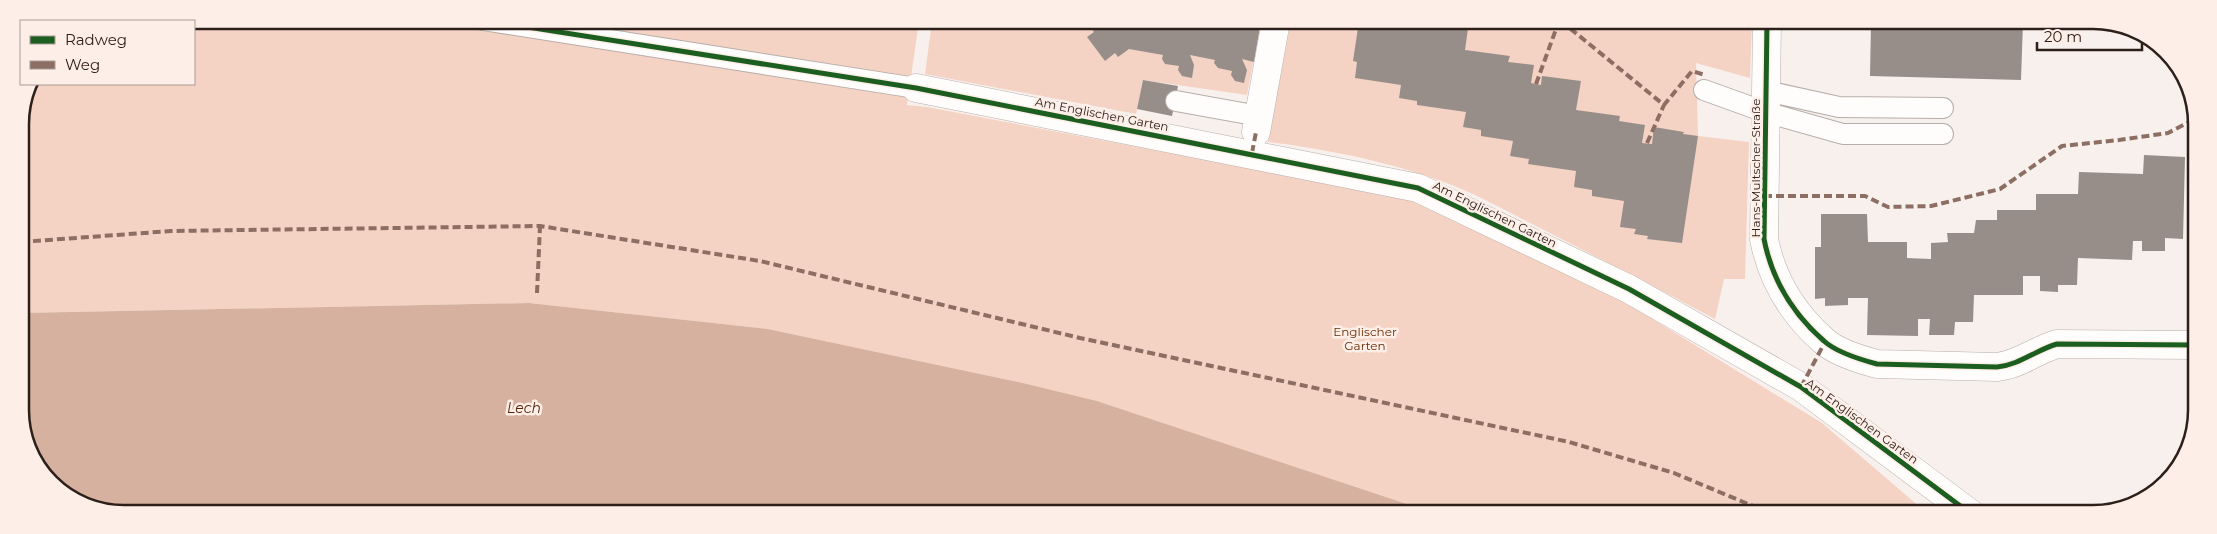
<svg xmlns="http://www.w3.org/2000/svg" width="2217" height="534" viewBox="0 0 2217 534" font-family="Montserrat,sans-serif">
  <style>
    .green { fill: #f4d3c4 }
    .water { fill: #d6b19f }
    .building { fill: #978e8a }
    .lines { fill: none; stroke-linecap: round; stroke-linejoin: round }
    .lane-casing { stroke: #b7aeaa; stroke-width: 22 }
    .street-casing { stroke: #b7aeaa; stroke-width: 29 }
    .lane { stroke: #fefdfc; stroke-width: 20 }
    .street { stroke: #fefdfc; stroke-width: 28 }
    .quiet { stroke: #8d6e63; stroke-width: 4; stroke-dasharray: 8 4; stroke-linecap: butt }
    .cycleway-casing { stroke: #fdefe8; stroke-width: 8 }
    .cycleway { stroke: #1b5e20; stroke-width: 5 }
    .labels { text-anchor: middle; dominant-baseline: central; stroke-width: 5; stroke-linejoin: round; paint-order: stroke }
    .street-label { font-size: 12px; fill: #2d201a; stroke: #fdefe8 }
    .park-label { font-size: 12px; fill: #692b04; stroke: #fdefe8 }
    .water-label { font-size: 14px; font-style: italic; fill: #542509; stroke: #fdefe8 }
    .rim { fill: none; stroke: #2d201a; stroke-width: 2.5 }
  </style>
  <rect width="100%" height="100%" fill="#f8f0ed"/>
  <!-- green -->
  <path class="green" d="M 124,20 L 919,21 L 907,105 L 927,107 L 1416,200 L 1623,301 L 1822,423 L 1928,514 L 1434,513 L 1097,401 L 1023,383 L 768,329 L 529,303 L 21,313 L 20,118 L 28,84 L 194,84 L 194,21 L 118,21 Z
    M 932,21 L 1261,21 L 1247,95 L 1143,80 L 1136,114 L 925,74 Z
    M 1291,21 L 1752,22 L 1750,78 L 1696,63 L 1698,136 L 1749,142 L 1745,279 L 1724,279 L 1715,319 C 1657,288 1599,258 1540,228 C 1508,212 1475,193 1441,181 C 1386,161 1326,149 1268,142 Z"/>
  <!-- water -->
  <path class="water" d="M 529,303 L 768,329 L 1023,383 L 1097,401 L 1434,513 L 104,512 L 51,484 L 22,431 L 21,313 Z"/>
  <!-- building -->
  <path class="building" d="M 1072,21 L 1261,21 L 1254,62 L 1242,59 L 1247,70 L 1244,83 L 1235,81 L 1231,75 L 1232,71 L 1218,68 L 1214,63 L 1215,60 L 1190,55 L 1194,65 L 1192,78 L 1182,76 L 1178,70 L 1179,66 L 1165,64 L 1162,59 L 1163,55 L 1129,49 L 1118,57 L 1115,53 L 1105,61 L 1087,37 L 1094,32 L 1085,21 L 1077,27 Z
    M 1359,21 L 1420,21 L 1420,24 L 1430,25 L 1431,21 L 1469,21 L 1465,50 L 1510,56 L 1508,62 L 1534,65 L 1531,83 L 1541,85 L 1542,76 L 1581,81 L 1576,110 L 1620,116 L 1619,121 L 1645,125 L 1642,143 L 1652,144 L 1654,127 L 1684,132 L 1683,134 L 1698,136 L 1682,243 L 1647,239 L 1648,236 L 1634,234 L 1636,229 L 1620,227 L 1624,201 L 1592,196 L 1592,190 L 1574,187 L 1576,171 L 1528,164 L 1529,159 L 1510,156 L 1513,141 L 1481,136 L 1481,130 L 1463,127 L 1466,112 L 1417,105 L 1417,101 L 1399,98 L 1401,85 L 1355,78 L 1357,62 L 1353,61 Z
    M 1877,22 L 2023,22 L 2021,80 L 1870,76 L 1871,24 L 1877,24 Z
    M 1143,80 L 1178,86 L 1172,116 L 1137,109 Z
    M 2144,155 L 2185,157 L 2183,239 L 2165,238 L 2165,251 L 2142,251 L 2142,241 L 2133,241 L 2132,260 L 2078,258 L 2077,285 L 2058,285 L 2058,292 L 2040,291 L 2040,276 L 2023,276 L 2023,295 L 1974,295 L 1973,322 L 1955,322 L 1954,335 L 1929,335 L 1930,319 L 1918,319 L 1918,336 L 1867,335 L 1868,298 L 1848,298 L 1848,305 L 1825,306 L 1825,298 L 1815,299 L 1815,247 L 1821,247 L 1821,214 L 1867,214 L 1868,242 L 1907,242 L 1907,258 L 1931,259 L 1931,243 L 1948,242 L 1947,233 L 1974,233 L 1976,220 L 1997,220 L 1997,210 L 2036,210 L 2036,194 L 2078,194 L 2079,172 L 2143,174 Z
    M 2178,459 L 2162,488 L 2161,488 L 2161,474 Z"/>
  <g class="lines">
    <!-- lane casing -->
    <g class="lane-casing">
      <path id="lane" d="M 483,20 L 916,88
        M 1704,90 L 1765,112 L 1843,134 L 1943,134
        M 1766,91 L 1839,107 L 1943,108
        M 1176,101 L 1259,116"/>
    </g>
    <!-- street casing -->
    <g class="street-casing">
      <path id="street" d="M 1767,22 L 1764,239 C 1772,280 1792,313 1824,341 C 1836,352 1862,360 1877,364 L 1997,367 C 2019,365 2036,350 2057,344 L 2195,345
        M 916,88 L 1418,188 L 1629,289 L 1801,387 L 1971,514
        M 1256,132 L 1276,21"/>
    </g>
    <!-- lane -->
    <use href="#lane" class="lane"/>
    <!-- street -->
    <use href="#street" class="street"/>
    <!-- quiet -->
    <path class="quiet" d="M 1561,21 L 1664,105 L 1692,71 L 1705,75
      M 1536,84 L 1559,21
      M 1647,143 L 1664,105
      M 1252,153 L 1256,132
      M 1764,196 L 1865,196 L 1888,207 L 1931,206 L 2000,189 L 2062,146 L 2119,140 L 2168,133 L 2195,119
      M 21,242 L 171,231 L 540,226 L 760,261 L 1080,338 L 1569,442 L 1674,473 L 1772,514
      M 537,293 L 540,226
      M 1801,387 L 1825,342"/>
    <!-- cycleway casing -->
    <g class="cycleway-casing">
      <path id="cycleway" d="M 483,20 L 916,88 L 1418,188 L 1629,289 L 1801,387 L 1971,514
        M 1767,22 L 1764,239 C 1772,280 1792,313 1824,341 C 1836,352 1862,360 1877,364 L 1997,367 C 2019,365 2036,350 2057,344 L 2195,345"/>
    </g>
    <!-- cycleway -->
    <use href="#cycleway" class="cycleway"/>
  </g>
  <g class="labels">
    <!-- street labels -->
    <g class="street-label">
      <text transform="translate(1102 114) rotate(11)">Am Englischen Garten</text>
      <text transform="translate(1755 168) rotate(-90)">Hans-Multscher-Straße</text>
      <text transform="translate(1495 214) rotate(26)">Am Englischen Garten</text>
      <text transform="translate(1862 421) rotate(36)">Am Englischen Garten</text>
    </g>
    <!-- park labels -->
    <g class="park-label">
      <text x="1365" y="331">Englischer<tspan x="1365" dy="14">Garten</tspan></text>
    </g>
    <!-- water labels -->
    <g class="water-label">
      <text x="524" y="408">Lech</text>
    </g>
  </g>
  <!-- crop -->
  <path d="M0 0H2217V534H0ZM124 29H2093A95 95 0 0 1 2188 124V410A95 95 0 0 1 2093 505H124A95 95 0 0 1 29 410V124A95 95 0 0 1 124 29Z" fill="#fdefe8" fill-rule="evenodd"/>
  <path class="rim" d="M124 29H2093A95 95 0 0 1 2188 124V410A95 95 0 0 1 2093 505H124A95 95 0 0 1 29 410V124A95 95 0 0 1 124 29Z"/>
  <!-- legend -->
  <rect x="20" y="20" width="175" height="65" fill="#fdefe8" stroke="#aa9c96"/>
  <rect x="30" y="36" width="25" height="8" fill="#1b5e20" stroke="#aa9c96"/>
  <text x="65" y="45" font-size="15" fill="#2d201a">Radweg</text>
  <rect x="30" y="61" width="25" height="8" fill="#8d6e63" stroke="#aa9c96"/>
  <text x="65" y="70" font-size="15" fill="#2d201a">Weg</text>
  <!-- scale -->
  <path d="M2037 42v8h105v-8" fill="none" stroke="#2d201a" stroke-width="2.5"/>
  <text x="2044" y="42" font-size="15" fill="#2d201a" stroke="#fdefe8" stroke-width="4" paint-order="stroke">20 m</text>
</svg>
